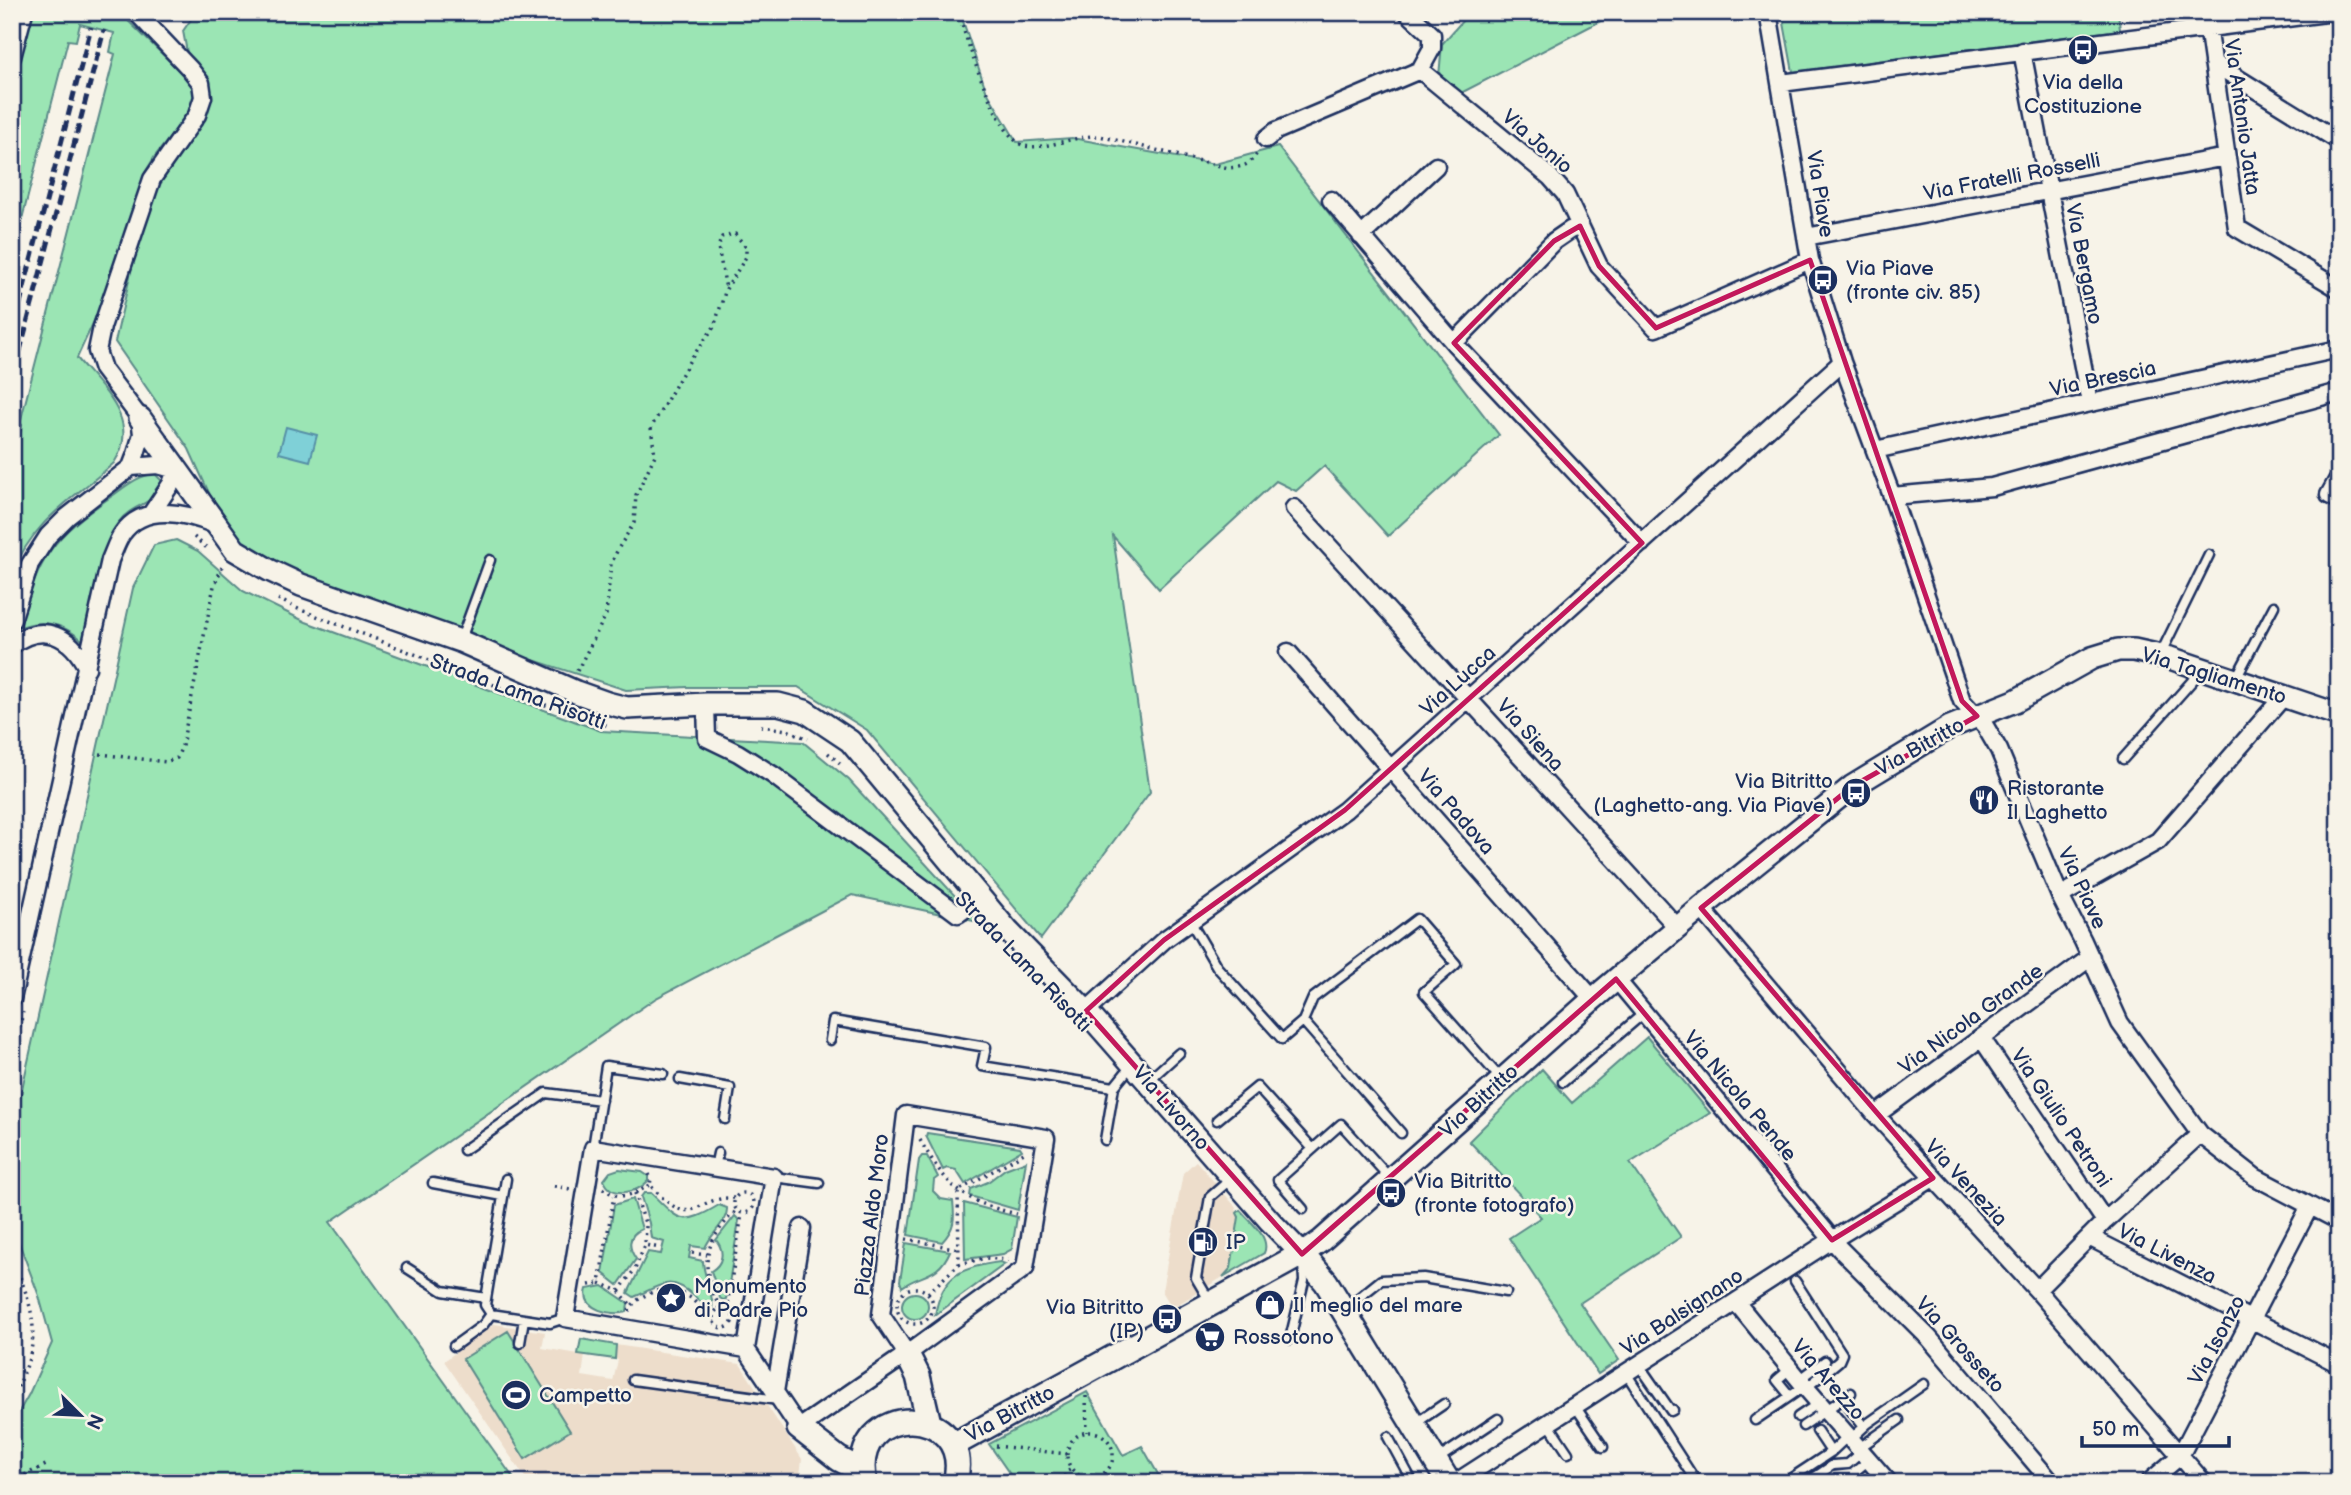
<svg xmlns="http://www.w3.org/2000/svg" width="2351" height="1495" viewBox="0 0 2351 1495" font-family="'Balsamiq Sans',sans-serif">
  <style>
    .built { fill: #edddcb }
    .green { fill: #9be5b4; stroke: #5b8a89; stroke-width: 2 }
    .water { fill: #7fd0d7; stroke: #5790a7; stroke-width: 2 }
    .lines { fill: none; stroke-linecap: round; stroke-linejoin: round }
    .service-casing { stroke: #1b2f5e; stroke-width: 13 }
    .minor-casing { stroke: #1b2f5e; stroke-width: 21 }
    .tertiary-casing { stroke: #1b2f5e; stroke-width: 26 }
    .secondary-casing { stroke: #1b2f5e; stroke-width: 28 }
    .path { stroke: #1b2f5e; stroke-width: 3.5; stroke-dasharray: 2 5; stroke-linecap: butt }
    .service { stroke: #f7f3e8; stroke-width: 8 }
    .minor { stroke: #f7f3e8; stroke-width: 16 }
    .tertiary { stroke: #f7f3e8; stroke-width: 21 }
    .secondary { stroke: #f7f3e8; stroke-width: 23 }
    .rail { stroke: #1b2f5e; stroke-width: 5; stroke-dasharray: 10 5; stroke-linecap: butt }
    .marked { fill: none; stroke: #c2185b; stroke-width: 5; stroke-linejoin: round }
    .labels { text-anchor: middle; dominant-baseline: central; stroke-width: 5; stroke-linejoin: round; paint-order: stroke }
    .poi-label { font-size: 21px; fill: #1b2f5e; stroke: #f7f3e8; text-anchor: start }
    .street-label { font-size: 21px; fill: #1b2f5e; stroke: #f7f3e8 }
  </style>
  <rect width="100%" height="100%" fill="#f7f3e8"/>
  <filter id="ink" filterUnits="userSpaceOnUse"><feTurbulence type="fractalNoise" baseFrequency=".0143" numOctaves="2"/><feDisplacementMap in="SourceGraphic" scale="14" xChannelSelector="R" yChannelSelector="G"/><feConvolveMatrix kernelMatrix="1 2 1 2 8 2 1 2 1" color-interpolation-filters="sRGB"/></filter>
  <g filter="url(#ink)">
    <!-- built -->
    <path class="built" d="M 1196,1161 L 1235,1206 L 1239,1217 L 1231,1268 L 1223,1277 L 1172,1308 L 1162,1291 L 1183,1173 Z
      M 494,1324 L 545,1332 L 542,1348 L 585,1355 L 582,1376 L 613,1381 L 618,1360 L 615,1359 L 616,1345 L 740,1364 L 802,1459 L 799,1483 L 529,1483 L 444,1361 Z"/>
    <!-- green -->
    <path class="green" d="M 32,12 L 119,12 L 191,82 L 194,93 L 193,108 L 155,156 L 145,173 L 111,284 L 77,358 C 102,389 142,421 114,463 C 73,499 33,520 12,574 L 12,464 L 22,425 L 20,423 L 115,54 L 110,52 L 114,33 L 80,24 L 76,41 L 68,40 L 12,258 L 12,89 Z
      M 196,12 L 960,12 L 986,90 L 1017,142 L 1072,138 L 1215,164 L 1278,147 L 1499,435 L 1388,536 L 1324,466 L 1296,491 L 1276,481 L 1159,589 L 1113,536 L 1150,792 L 1041,939 L 867,730 L 798,687 L 688,687 L 626,690 L 301,585 L 235,550 L 189,449 L 115,342 L 152,179 L 203,98 L 190,69 L 183,31 Z
      M 1470,12 L 1618,12 L 1459,94 L 1439,76 L 1442,44 Z
      M 1782,12 L 2118,12 L 2120,30 L 1793,72 Z
      M 155,474 L 162,481 C 159,500 142,503 129,512 C 120,518 115,527 110,536 L 85,640 L 83,641 C 65,625 45,618 21,627 L 19,625 C 41,555 51,538 112,496 C 126,486 138,475 155,474 Z
      M 176,540 L 198,551 L 243,591 L 306,622 L 601,731 L 803,742 L 849,780 L 979,922 L 852,895 L 656,998 L 330,1222 L 517,1483 L 12,1483 L 12,1424 L 29,1394 L 52,1343 L 39,1296 L 12,1224 L 12,1134 L 133,588 L 154,545 Z
      M 1647,1037 L 1710,1113 L 1630,1163 L 1681,1237 L 1580,1303 L 1619,1360 L 1598,1374 L 1509,1238 L 1541,1217 L 1469,1141 L 1542,1069 L 1572,1103 Z
      M 927,1133 L 1020,1147 L 1022,1150 L 965,1184 L 956,1170 L 947,1168 L 943,1170 L 926,1136 Z
      M 922,1156 L 927,1156 L 938,1177 L 934,1180 L 933,1191 L 941,1199 L 953,1201 C 955,1219 955,1228 942,1242 L 908,1235 L 919,1160 Z
      M 1026,1161 L 1018,1210 L 970,1196 L 971,1189 L 988,1182 L 1005,1169 Z
      M 619,1169 L 642,1172 L 648,1176 L 648,1181 C 637,1193 611,1199 604,1180 L 610,1172 Z
      M 644,1193 L 651,1193 C 679,1220 681,1228 719,1205 L 727,1208 C 728,1222 710,1234 705,1248 L 691,1246 L 689,1258 L 703,1261 C 703,1275 715,1298 712,1308 C 704,1306 700,1301 694,1296 C 669,1273 659,1287 634,1297 L 628,1293 L 648,1252 L 661,1254 L 664,1242 L 651,1238 L 649,1223 L 641,1197 Z
      M 633,1199 L 642,1229 C 627,1235 628,1248 636,1259 L 618,1285 L 603,1273 L 614,1205 Z
      M 964,1203 L 1017,1217 L 1012,1249 L 1003,1254 L 965,1259 Z
      M 1240,1210 C 1250,1222 1271,1237 1264,1253 L 1223,1277 L 1231,1268 L 1239,1217 L 1237,1213 Z
      M 735,1216 L 739,1220 L 728,1290 L 726,1299 L 723,1300 L 720,1298 L 711,1271 C 723,1264 725,1251 716,1240 Z
      M 906,1243 L 950,1251 C 938,1279 921,1273 902,1287 L 900,1281 Z
      M 1000,1262 L 1005,1264 L 935,1315 C 942,1274 963,1267 1000,1262 Z
      M 603,1286 L 628,1303 L 627,1312 C 612,1316 581,1310 587,1289 Z
      M902 1306a13 13 0 1 1 26 0a13 13 0 1 1-26 0Z
      M 508,1331 L 570,1431 L 525,1459 L 463,1359 Z
      M 581,1339 L 616,1345 L 615,1359 L 578,1354 Z
      M 1087,1392 L 1123,1455 L 1142,1446 L 1163,1483 L 1016,1483 L 989,1444 Z"/>
    <!-- water -->
    <path class="water" d="M 286,427 L 317,435 L 310,461 L 279,453 Z"/>
    <g class="lines">
      <!-- service casing -->
      <g class="service-casing">
        <path id="service" d="M 461,639 L 490,560
          M 2160,655 L 2209,555
          M 2236,678 L 2274,606
          M 2123,759 L 2201,671
          M 1190,921 L 1217,967 L 1282,1039 L 1303,1021 L 1313,998 L 1417,919 L 1456,964 L 1424,992 L 1500,1078
          M 1303,1021 L 1401,1133
          M 830,1040 L 833,1021 L 986,1047 L 982,1066 L 1114,1087
          M 680,1079 L 730,1088 L 725,1119
          M 1148,1081 L 1179,1053
          M 1563,1082 L 1644,1013
          M 1217,1120 L 1257,1087 L 1313,1149
          M 1105,1140 L 1114,1087 L 1131,1066
          M 593,1148 L 606,1066 L 663,1074
          M 464,1150 L 546,1093 L 601,1100
          M 715,1168 L 718,1153
          M 774,1177 L 819,1183
          M 506,1179 L 485,1305 L 491,1314 L 550,1323 L 565,1318
          M 433,1183 L 503,1196
          M 1303,1209 L 1278,1180 L 1341,1124 L 1389,1177
          M 407,1268 L 443,1291 L 486,1298
          M 1795,1281 L 1842,1354 L 1839,1361 L 1806,1388
          M 1209,1300 L 1196,1278 L 1210,1197 L 1232,1178
          M 1346,1308 L 1381,1280 L 1423,1278 L 1506,1292
          M 1290,1339 L 1304,1281 L 1303,1263
          M 520,1343 L 524,1319
          M 454,1346 L 483,1325 L 491,1314
          M 1639,1365 L 1671,1411 L 1673,1410
          M 1626,1373 L 1695,1480 L 1691,1483
          M 633,1380 L 778,1400
          M 1799,1380 L 1825,1361
          M 1790,1396 L 1777,1380 L 1790,1369
          M 1575,1406 L 1603,1447
          M 1848,1406 L 1864,1427
          M 1798,1417 L 1819,1403
          M 1755,1420 L 1805,1386
          M 1416,1423 L 1444,1404
          M 1548,1423 L 1568,1453
          M 1803,1426 L 1851,1393
          M 1817,1431 L 1831,1452
          M 1388,1437 L 1413,1483
          M 1851,1439 L 1867,1424 L 1924,1384
          M 1859,1448 L 1899,1420
          M 1438,1459 L 1498,1419
          M 1784,1483 L 1831,1452 L 1848,1436
          M 1806,1483 L 1833,1465 L 1848,1464 L 1862,1452
          M 1824,1483 L 1834,1476 L 1852,1474 L 1869,1460"/>
      </g>
      <!-- minor casing -->
      <g class="minor-casing">
        <path id="minor" d="M 1768,12 L 1810,260 L 1842,362 L 1892,496 L 1962,701 L 1985,726 L 1999,750 L 2060,896 L 2083,941 L 2120,1023 L 2200,1134 L 2255,1177 L 2339,1221
          M 2206,12 L 2237,228 L 2339,289
          M 2022,51 L 2090,403
          M 12,57 L 24,12
          M 2213,63 L 2339,141
          M 1420,70 L 1550,177 L 1565,194 L 1599,266 L 1656,328 L 1810,260
          M 1781,83 L 2334,12
          M 1266,139 L 1276,131 L 1420,70 L 1432,48 L 1432,35 L 1407,12
          M 1331,200 L 1454,343 L 1642,543
          M 1361,236 L 1436,166
          M 1806,237 L 2226,157
          M 1454,343 L 1554,241 L 1570,230 L 1580,226
          M 1875,450 L 2339,349
          M 131,467 L 158,465 L 176,470 L 171,484 L 151,514
          M 2339,477 L 2329,495 L 2339,500
          M 1892,496 L 1992,487 L 2339,392
          M 1294,508 L 1678,928
          M 12,620 L 30,564 L 48,536 L 67,517 L 131,467 L 136,454 L 142,434 L 140,418 L 103,369 L 97,351 L 102,327 L 152,179 L 197,115 L 203,97 L 201,83 L 190,69 L 136,12
          M 12,645 C 43,621 71,636 87,668
          M 1288,652 L 1593,999
          M 706,704 L 707,738 L 738,753 L 773,775 L 958,914 L 980,898
          M 2060,896 L 2158,841 L 2283,697
          M 1701,908 L 1876,1115 L 2037,1290 L 2204,1483
          M 1616,979 L 1840,1249 L 1929,1338 L 2052,1483
          M 12,999 L 110,560 C 114,551 117,541 122,534 C 144,502 187,513 216,525
          M 1086,1011 L 1164,940 L 1345,810 L 1842,362
          M 1982,1039 L 2105,1221
          M 1876,1115 L 2091,957
          M 2089,1237 L 2339,1364
          M 2037,1290 L 2105,1221 L 2200,1134
          M 1736,1302 L 1806,1388 L 1889,1483
          M 746,1349 L 565,1318 L 593,1148 L 774,1177 L 746,1349 L 799,1428 L 907,1354 L 1025,1268 L 1046,1138 L 906,1115 L 881,1315 L 907,1354
          M 775,1392 L 802,1228
          M 1455,1483 L 1824,1245 L 1933,1178
          M 2148,1483 L 2180,1456 L 2310,1206"/>
      </g>
      <!-- tertiary casing -->
      <g class="tertiary-casing">
        <path id="tertiary" d="M 140,418 L 235,550 L 269,570 L 301,585 L 460,641 L 576,692 L 607,703 L 627,708 L 706,704 L 778,704 L 805,711 L 850,741 L 1007,930 L 1086,1011 L 1270,1221 L 1302,1254 L 1321,1241 L 1593,999 L 1701,908 L 1853,786 L 1950,727 L 2015,701 L 2092,658 L 2118,650 L 2134,650 L 2170,658 L 2339,715"/>
      </g>
      <!-- secondary casing -->
      <g class="secondary-casing">
        <path id="secondary" d="M 907,1354 L 918,1376 L 929,1423
          M 799,1428 L 839,1459 L 862,1471
          M 953,1445 L 1302,1254 L 1326,1282 L 1449,1483
          M 865,1483 C 846,1399 976,1402 955,1483"/>
      </g>
      <!-- path -->
      <path class="path" d="M 958,12 C 966,38 998,141 1025,146 C 1047,150 1075,135 1100,136 L 1228,168 C 1243,167 1249,166 1257,153
        M 194,537 L 207,548
        M 278,599 L 296,608 L 579,718 L 610,726
        M 577,671 L 606,615 L 611,564 L 618,549 L 634,523 L 636,495 L 655,455 L 651,428 L 690,360 L 714,327 L 726,289 L 746,257 L 746,247 L 735,234 L 722,237 L 718,247 L 726,289
        M 761,726 L 787,730 L 808,739
        M 828,753 L 841,764
        M 100,754 L 166,762 L 177,758 L 182,746 L 214,586 L 223,565
        M 12,1061 L 23,1012
        M 920,1140 C 948,1188 962,1201 1017,1214
        M 649,1174 L 651,1179 L 650,1185 C 696,1235 690,1196 735,1198
        M 554,1186 L 570,1189
        M 603,1188 C 620,1202 632,1195 650,1185
        M734 1203a10 10 0 1 1 20 0a10 10 0 1 1-20 0Z
        M 635,1193 L 646,1226 L 645,1245 L 660,1248
        M 906,1239 L 959,1249
        M 692,1253 L 707,1255
        M 12,1258 C 38,1318 42,1340 12,1399
        M 959,1264 L 986,1258 L 1008,1260
        M 600,1283 L 619,1291 L 631,1305
        M 589,1285 L 599,1283 L 614,1196
        M897 1306a18 18 0 1 1 36 0a18 18 0 1 1-36 0Z
        M 619,1291 L 635,1269 L 645,1245
        M 928,1293 L 959,1264 L 958,1191 L 1024,1153
        M713 1318a10 10 0 1 1 20 0a10 10 0 1 1-20 0Z
        M 720,1308 C 699,1266 703,1243 736,1211
        M 730,1310 L 728,1300 L 742,1214
        M 629,1311 C 635,1296 658,1289 673,1288 L 691,1298 L 714,1322
        M 1086,1396 L 1087,1432
        M1067 1455a23 23 0 1 1 46 0a23 23 0 1 1-46 0Z
        M 996,1446 L 1067,1454
        M 12,1481 L 48,1464
        M 1062,1483 L 1066,1472 L 1072,1469"/>
      <!-- service -->
      <use href="#service" class="service"/>
      <!-- minor -->
      <use href="#minor" class="minor"/>
      <!-- tertiary -->
      <use href="#tertiary" class="tertiary"/>
      <!-- secondary -->
      <use href="#secondary" class="secondary"/>
      <!-- rail -->
      <path class="rail" d="M 12,334 L 91,27
        M 12,381 L 104,30"/>
    </g>
  </g>
  <!-- marked area -->
  <path class="marked" d="M 1580,226 L 1599,266 L 1656,328 L 1810,260 L 1962,701 L 1977,716 L 1853,786 L 1701,908 L 1933,1178 L 1832,1240 L 1616,979 L 1302,1254 L 1086,1011 L 1164,940 L 1345,810 L 1642,543 L 1454,343 L 1554,241 Z"/>
  <!-- icons -->
  <defs>
    <g id="bus-disc" transform="scale(1.575)"><circle r="9.5" fill="#1b2f5e" stroke="#f7f3e8"/><path d="M-5-6H5V4H4V6H2V4H-2V6H-4V4H-5ZM-3.5-4V0h7V-4ZM-3.5 1.2v1.5H-2V1.2ZM2 1.2v1.5H3.5V1.2Z" fill="#fff"/></g>
    <g id="restaurant-disc" transform="scale(1.575)"><circle r="9.5" fill="#1b2f5e" stroke="#f7f3e8"/><path d="M-5-6h1v4h1v-4h1v4h1v-4h1v5L-1.5 .5V6h-2V.5L-5-1ZM5-6V6H3V1.5H1.5Q1.5-4 5-6Z" fill="#fff"/></g>
    <g id="fuel-disc" transform="scale(1.575)"><circle r="9.5" fill="#1b2f5e" stroke="#f7f3e8"/><path d="M-5.5-6h7V0h2V4h1.3V-2.5L3-4.5l.8-.8L6-3V5H2.5V1h-1V6h-7ZM-4.2-4.7v3.2H.2V-4.7Z" fill="#fff"/></g>
    <g id="sight-disc" transform="scale(1.575)"><circle r="9.5" fill="#1b2f5e" stroke="#f7f3e8"/><path d="M0-6L1.8-2.2L6-1.7L2.9 1.2L3.7 5.4L0 3.3L-3.7 5.4L-2.9 1.2L-6-1.7L-1.8-2.2Z" fill="#fff"/></g>
    <g id="shop-disc" transform="scale(1.575)"><circle r="9.5" fill="#1b2f5e" stroke="#f7f3e8"/><path d="M-5-2.5h2.3a2.7 3.5 0 0 1 5.4 0H5L5.5 6h-11ZM-1.5-2.5h3a1.5 2.3 0 0 0-3 0Z" fill="#fff"/></g>
    <g id="supermarket-disc" transform="scale(1.575)"><circle r="9.5" fill="#1b2f5e" stroke="#f7f3e8"/><path d="M-6-5.5h2.5l.6 2H6L4.5 2H-2.5L-4.4-4H-6ZM-1.5 3.2a1.3 1.3 0 1 0 .1 0ZM3 3.2a1.3 1.3 0 1 0 .1 0Z" fill="#fff"/></g>
    <g id="stadium-disc" transform="scale(1.575)"><circle r="9.5" fill="#1b2f5e" stroke="#f7f3e8"/><path d="M0-5a6.5 5 0 1 0 0 10a6.5 5 0 1 0 0-10ZM-3.5-1.8h7v3.6h-7Z" fill="#fff"/></g>
  </defs>
  <g fill-rule="evenodd">
    <use href="#bus-disc" x="2083" y="50"/>
    <use href="#bus-disc" x="1823" y="280"/>
    <use href="#bus-disc" x="1856" y="793"/>
    <use href="#restaurant-disc" x="1984" y="800"/>
    <use href="#bus-disc" x="1391" y="1193"/>
    <use href="#fuel-disc" x="1203" y="1242"/>
    <use href="#sight-disc" x="671" y="1298"/>
    <use href="#shop-disc" x="1270" y="1305"/>
    <use href="#bus-disc" x="1167" y="1319"/>
    <use href="#supermarket-disc" x="1210" y="1337"/>
    <use href="#stadium-disc" x="516" y="1395"/>
  </g>
  <g class="labels">
    <!-- poi labels -->
    <g class="poi-label">
      <text x="2083" y="82" text-anchor="middle">Via della<tspan x="2083" dy="24">Costituzione</tspan></text>
      <text x="1846" y="268">Via Piave<tspan x="1846" dy="24">(fronte civ. 85)</tspan></text>
      <text x="1833" y="781" text-anchor="end">Via Bitritto<tspan x="1833" dy="24">(Laghetto-ang. Via Piave)</tspan></text>
      <text x="2007" y="788">Ristorante<tspan x="2007" dy="24">Il Laghetto</tspan></text>
      <text x="1414" y="1181">Via Bitritto<tspan x="1414" dy="24">(fronte fotografo)</tspan></text>
      <text x="1226" y="1242">IP</text>
      <text x="694" y="1286">Monumento<tspan x="694" dy="24">di Padre Pio</tspan></text>
      <text x="1293" y="1305">Il meglio del mare</text>
      <text x="1144" y="1307" text-anchor="end">Via Bitritto<tspan x="1144" dy="24">(IP)</tspan></text>
      <text x="1233" y="1337">Rossotono</text>
      <text x="539" y="1395">Campetto</text>
    </g>
    <!-- street labels -->
    <g class="street-label">
      <text transform="translate(2242 117) rotate(82)">Via Antonio Jatta</text>
      <text transform="translate(1537 142) rotate(41)">Via Jonio</text>
      <text transform="translate(2012 177) rotate(-11)">Via Fratelli Rosselli</text>
      <text transform="translate(1820 194) rotate(81)">Via Piave</text>
      <text transform="translate(2084 264) rotate(79)">Via Bergamo</text>
      <text transform="translate(2103 379) rotate(-12)">Via Brescia</text>
      <text transform="translate(2214 676) rotate(17)">Via Tagliamento</text>
      <text transform="translate(1458 681) rotate(-42)">Via Lucca</text>
      <text transform="translate(518 692) rotate(20)">Strada Lama Risotti</text>
      <text transform="translate(1530 735) rotate(48)">Via Siena</text>
      <text transform="translate(1920 747) rotate(-29)">Via Bitritto</text>
      <text transform="translate(1456 812) rotate(49)">Via Padova</text>
      <text transform="translate(2082 888) rotate(65)">Via Piave</text>
      <text transform="translate(1023 962) rotate(46)">Strada Lama Risotti</text>
      <text transform="translate(1971 1019) rotate(-36)">Via Nicola Grande</text>
      <text transform="translate(1740 1096) rotate(50)">Via Nicola Pende</text>
      <text transform="translate(1479 1101) rotate(-42)">Via Bitritto</text>
      <text transform="translate(1171 1108) rotate(49)">Via Livorno</text>
      <text transform="translate(2061 1118) rotate(56)">Via Giulio Petroni</text>
      <text transform="translate(1966 1183) rotate(47)">Via Venezia</text>
      <text transform="translate(872 1215) rotate(-83)">Piazza Aldo Moro</text>
      <text transform="translate(2167 1254) rotate(27)">Via Livenza</text>
      <text transform="translate(1682 1312) rotate(-33)">Via Balsignano</text>
      <text transform="translate(2217 1340) rotate(-62)">Via Isonzo</text>
      <text transform="translate(1960 1345) rotate(48)">Via Grosseto</text>
      <text transform="translate(1828 1380) rotate(49)">Via Arezzo</text>
      <text transform="translate(1010 1414) rotate(-28)">Via Bitritto</text>
    </g>
  </g>
  <!-- margin -->
  <rect width="2351" height="1495" fill="none" stroke="#f7f3e8" stroke-width="42"/>
  <rect x="21" y="21" width="2309" height="1453" fill="none" stroke="#1b2f5e" stroke-width="2.5" filter="url(#ink)"/>
  <!-- north arrow -->
  <g transform="translate(80 1415) rotate(114)" stroke="#f7f3e8" stroke-width="5" paint-order="stroke">
  <path d="M0-5L12 26L0 18L-12 26Z" fill="#1b2f5e"/>
  <text y="-10" font-size="19" font-weight="bold" text-anchor="middle" fill="#1b2f5e">N</text>
  </g>
  <!-- scale -->
  <path d="M2082 1436v10h147v-10" fill="none" stroke="#1b2f5e" stroke-width="3.5"/>
  <text x="2092" y="1436" font-size="21" fill="#1b2f5e" stroke="#f7f3e8" stroke-width="5" paint-order="stroke">50 m</text>
</svg>
